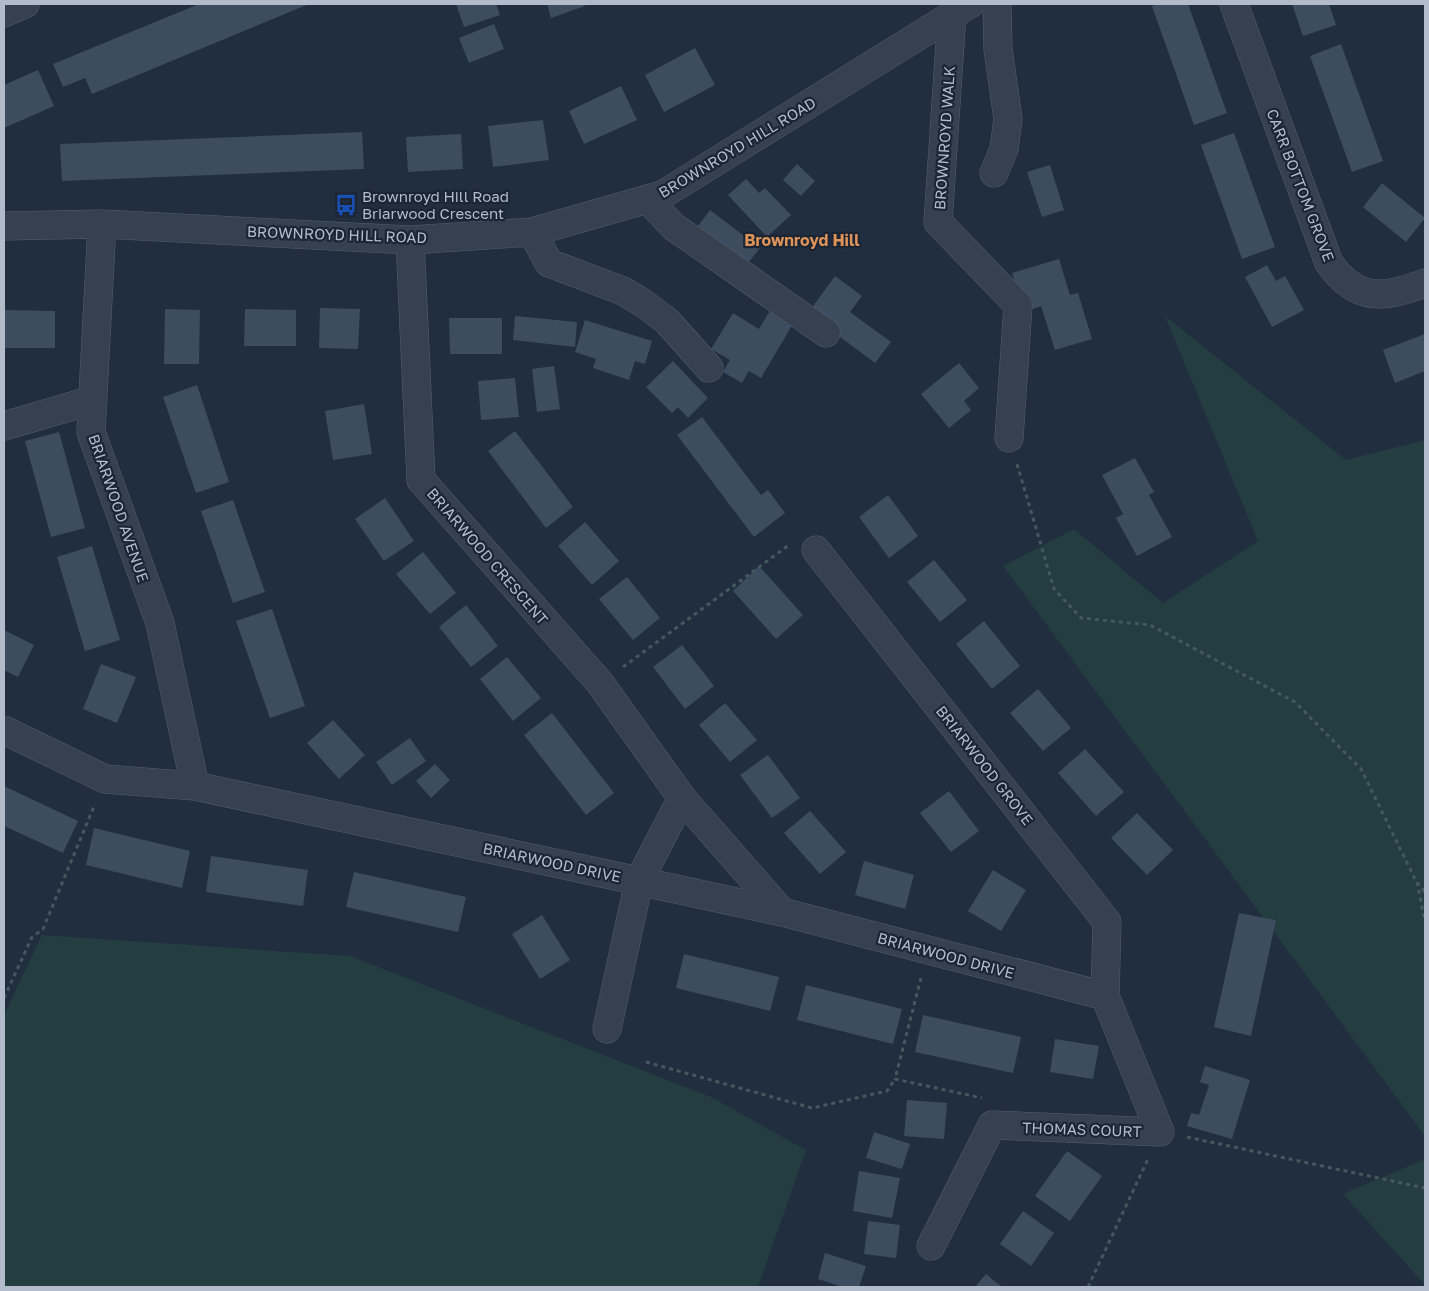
<svg xmlns="http://www.w3.org/2000/svg" width="1429" height="1291" viewBox="0 0 1429 1291" font-family="'Golos Text',sans-serif">
  <style>
    .green { fill: #243d40 }
    .building { fill: #3d4c5f }
    .lines { fill: none; stroke-linecap: round; stroke-linejoin: round }
    .minor-casing { stroke: #545e6d; stroke-width: 29 }
    .path { stroke: #425a5d; stroke-width: 3; stroke-dasharray: 4 4; stroke-linecap: butt }
    .minor { stroke: #36404f; stroke-width: 28 }
    .labels { text-anchor: middle; dominant-baseline: central; stroke-width: 4.5; stroke-linejoin: round; paint-order: stroke }
    .street-label { font-size: 15px; fill: #b2bbca; stroke: #1b2534 }
    .poi-label { font-size: 15px; fill: #b2bbca; stroke: #1b2534; text-anchor: start }
    .neighbourhood-label { font-size: 16px; font-weight: bold; fill: #de9459; stroke: #1b2534 }
  </style>
  <rect width="100%" height="100%" fill="#212e3f"/>
  <!-- green -->
  <path class="green" d="M 1165,316 L 1346,460 L 1425,440 L 1425,1136 L 1003,566 L 1074,529 L 1163,603 L 1258,541 Z
    M 42,935 L 350,956 L 711,1097 L 806,1150 L 758,1287 L 4,1287 L 4,1015 Z
    M 1425,1159 L 1425,1285 L 1343,1194 Z"/>
  <!-- building -->
  <path class="building" d="M 199,4 L 309,4 L 92,94 L 85,78 L 63,87 L 53,64 Z
    M 456,4 L 496,4 L 500,15 L 464,27 Z
    M 547,4 L 584,4 L 585,6 L 551,18 Z
    M 1159,4 L 1188,4 L 1227,113 L 1194,125 L 1152,6 Z
    M 1292,4 L 1329,4 L 1336,25 L 1303,36 Z
    M 494,24 L 504,49 L 469,63 L 459,38 Z
    M 1341,44 L 1383,161 L 1352,172 L 1310,56 Z
    M 695,48 L 715,85 L 664,112 L 645,75 Z
    M 38,70 L 54,106 L 4,128 L 4,85 Z
    M 621,86 L 637,120 L 584,144 L 569,111 Z
    M 543,120 L 549,160 L 493,167 L 488,126 Z
    M 362,132 L 364,169 L 62,181 L 60,144 Z
    M 1234,133 L 1275,247 L 1242,259 L 1201,145 Z
    M 461,134 L 463,169 L 408,172 L 406,137 Z
    M 797,164 L 815,181 L 801,196 L 783,180 Z
    M 1050,165 L 1064,210 L 1042,217 L 1027,172 Z
    M 746,179 L 759,193 L 765,188 L 791,215 L 767,237 L 728,195 Z
    M 1382,183 L 1425,218 L 1406,242 L 1363,207 Z
    M 710,210 L 760,248 L 745,267 L 695,230 Z
    M 1059,259 L 1070,295 L 1078,293 L 1092,339 L 1055,350 L 1041,306 L 1024,312 L 1012,273 Z
    M 1267,265 L 1276,281 L 1285,276 L 1304,310 L 1272,327 L 1245,277 Z
    M 835,276 L 862,296 L 850,312 L 891,342 L 875,363 L 808,313 Z
    M 320,308 L 360,309 L 358,349 L 319,348 Z
    M 165,309 L 200,310 L 199,364 L 164,364 Z
    M 245,309 L 296,310 L 296,346 L 244,346 Z
    M 771,309 L 794,322 L 761,378 L 749,371 L 742,383 L 723,372 L 730,360 L 711,349 L 733,313 L 759,329 Z
    M 4,310 L 55,311 L 55,348 L 4,348 Z
    M 515,316 L 577,322 L 575,347 L 513,340 Z
    M 449,318 L 502,318 L 502,354 L 450,354 Z
    M 585,320 L 652,341 L 645,364 L 635,361 L 629,380 L 593,368 L 596,359 L 575,352 Z
    M 1425,334 L 1425,371 L 1395,383 L 1383,350 Z
    M 673,361 L 708,398 L 688,418 L 678,407 L 672,413 L 646,387 Z
    M 959,363 L 979,388 L 964,401 L 971,410 L 949,428 L 921,394 Z
    M 554,366 L 560,409 L 537,412 L 532,369 Z
    M 515,378 L 519,417 L 481,420 L 478,381 Z
    M 197,385 L 229,482 L 196,493 L 163,397 Z
    M 364,404 L 372,454 L 333,460 L 325,411 Z
    M 702,417 L 761,495 L 768,490 L 785,513 L 754,537 L 677,435 Z
    M 515,431 L 573,507 L 546,528 L 488,451 Z
    M 59,432 L 85,528 L 51,537 L 25,441 Z
    M 1135,458 L 1154,492 L 1149,495 L 1172,537 L 1137,556 L 1116,518 L 1123,514 L 1102,475 Z
    M 888,495 L 918,536 L 889,558 L 859,517 Z
    M 385,498 L 414,541 L 384,561 L 355,519 Z
    M 233,500 L 265,592 L 233,603 L 201,511 Z
    M 585,522 L 619,561 L 592,585 L 558,546 Z
    M 92,546 L 120,640 L 85,651 L 57,557 Z
    M 423,552 L 456,593 L 430,614 L 396,574 Z
    M 934,560 L 967,600 L 940,622 L 907,582 Z
    M 759,566 L 803,615 L 776,639 L 733,591 Z
    M 627,577 L 660,618 L 633,640 L 599,599 Z
    M 466,605 L 498,646 L 471,667 L 439,627 Z
    M 272,609 L 305,706 L 270,718 L 236,621 Z
    M 984,621 L 1020,666 L 992,689 L 956,644 Z
    M 4,630 L 34,645 L 18,677 L 4,670 Z
    M 682,645 L 714,686 L 685,709 L 653,667 Z
    M 507,657 L 541,698 L 513,721 L 480,679 Z
    M 101,664 L 136,677 L 117,723 L 83,709 Z
    M 1038,689 L 1071,728 L 1043,751 L 1010,713 Z
    M 725,703 L 757,740 L 730,762 L 699,725 Z
    M 552,713 L 614,793 L 586,815 L 524,735 Z
    M 333,720 L 365,755 L 339,779 L 307,743 Z
    M 410,738 L 426,761 L 392,785 L 376,762 Z
    M 1085,749 L 1124,792 L 1096,816 L 1058,773 Z
    M 768,755 L 800,798 L 772,818 L 740,775 Z
    M 435,764 L 450,780 L 431,798 L 416,781 Z
    M 4,786 L 78,821 L 63,853 L 4,826 Z
    M 949,791 L 979,831 L 951,852 L 920,813 Z
    M 810,811 L 846,852 L 820,874 L 784,833 Z
    M 1137,813 L 1173,850 L 1147,875 L 1111,838 Z
    M 94,828 L 190,851 L 182,888 L 86,865 Z
    M 211,856 L 308,870 L 303,906 L 206,892 Z
    M 864,861 L 914,875 L 905,909 L 855,895 Z
    M 993,870 L 1026,890 L 1001,931 L 968,911 Z
    M 354,872 L 466,897 L 458,932 L 346,907 Z
    M 1239,913 L 1276,920 L 1251,1036 L 1214,1027 Z
    M 542,915 L 570,960 L 540,979 L 512,934 Z
    M 684,954 L 779,977 L 770,1011 L 676,988 Z
    M 806,985 L 902,1009 L 893,1044 L 797,1020 Z
    M 923,1015 L 1021,1037 L 1013,1073 L 915,1052 Z
    M 1055,1039 L 1099,1046 L 1093,1079 L 1050,1072 Z
    M 1205,1066 L 1250,1080 L 1232,1139 L 1187,1126 L 1191,1113 L 1199,1115 L 1209,1085 L 1200,1082 Z
    M 907,1100 L 947,1103 L 944,1139 L 904,1136 Z
    M 874,1132 L 910,1144 L 902,1169 L 866,1158 Z
    M 1067,1151 L 1102,1176 L 1070,1221 L 1035,1196 Z
    M 859,1171 L 900,1178 L 892,1218 L 853,1211 Z
    M 1023,1211 L 1054,1233 L 1031,1266 L 1000,1244 Z
    M 868,1221 L 900,1225 L 896,1258 L 864,1254 Z
    M 825,1253 L 866,1266 L 859,1287 L 843,1287 L 818,1279 Z
    M 986,1274 L 1002,1287 L 975,1287 Z"/>
  <g class="lines">
    <!-- minor casing -->
    <g class="minor-casing">
      <path id="minor" d="M 1234,4 L 1329,263 C 1358,303 1384,298 1425,283
        M 4,13 L 25,4
        M 952,14 L 938,222 L 1018,305 L 1009,438
        M 994,173 L 1004,149 L 1008,119 L 998,49 L 997,4
        M 647,199 L 674,227 L 826,333
        M 102,224 L 91,432 L 160,623 L 195,786
        M 4,226 L 102,224 L 410,240 L 532,232 L 662,195 L 970,4
        M 532,232 L 549,263 L 623,291 L 643,303 L 667,321 L 709,368
        M 410,240 L 421,480 L 600,683 L 682,798 L 782,912
        M 4,426 L 93,400
        M 816,550 L 1107,922 L 1105,996 L 1160,1132 L 992,1125 L 931,1246
        M 4,730 L 105,779 L 195,786 L 639,881 L 782,912 L 1105,996
        M 607,1029 L 639,881 L 682,798"/>
    </g>
    <!-- path -->
    <path class="path" d="M 1017,464 L 1054,589 L 1081,618 L 1150,625 L 1295,702 L 1361,769 L 1416,881 L 1425,892
      M 623,667 L 789,545
      M 1417,882 L 1425,922
      M 921,978 L 895,1079 L 982,1098
      M 4,998 L 32,937 L 43,929 L 95,804
      M 646,1062 L 812,1108 L 887,1091 L 895,1079
      M 1187,1137 L 1425,1188
      M 1088,1287 L 1148,1159"/>
    <!-- minor -->
    <use href="#minor" class="minor"/>
  </g>
  <!-- icons -->
  <defs>
    <g id="bus-bare" transform="scale(1.725)"><path d="M-5-6H5V4H4V6H2V4H-2V6H-4V4H-5ZM-3.5-4V0h7V-4ZM-3.5 1.2v1.5H-2V1.2ZM2 1.2v1.5H3.5V1.2Z" fill="#1a4fb4" stroke="#1b2534" stroke-width="2.5" paint-order="stroke"/></g>
  </defs>
  <g fill-rule="evenodd">
    <use href="#bus-bare" x="346" y="205"/>
  </g>
  <g class="labels">
    <!-- street labels -->
    <g class="street-label">
      <text transform="translate(944 138) rotate(-86)">BROWNROYD WALK</text>
      <text transform="translate(737 147) rotate(-31)">BROWNROYD HILL ROAD</text>
      <text transform="translate(1301 185) rotate(69)">CARR BOTTOM GROVE</text>
      <text transform="translate(337 234) rotate(2)">BROWNROYD HILL ROAD</text>
      <text transform="translate(119 508) rotate(71)">BRIARWOOD AVENUE</text>
      <text transform="translate(488 556) rotate(49)">BRIARWOOD CRESCENT</text>
      <text transform="translate(985 765) rotate(52)">BRIARWOOD GROVE</text>
      <text transform="translate(552 862) rotate(12)">BRIARWOOD DRIVE</text>
      <text transform="translate(946 955) rotate(15)">BRIARWOOD DRIVE</text>
      <text transform="translate(1082 1129) rotate(2)">THOMAS COURT</text>
    </g>
    <!-- poi labels -->
    <g class="poi-label">
      <text x="362" y="196">Brownroyd Hill Road<tspan x="362" dy="17">Briarwood Crescent</tspan></text>
    </g>
    <!-- neighbourhood labels -->
    <g class="neighbourhood-label">
      <text x="802" y="240">Brownroyd Hill</text>
    </g>
  </g>
  <!-- border -->
  <rect width="1429" height="1291" fill="none" stroke="#b2bbca" stroke-width="10"/>
</svg>
